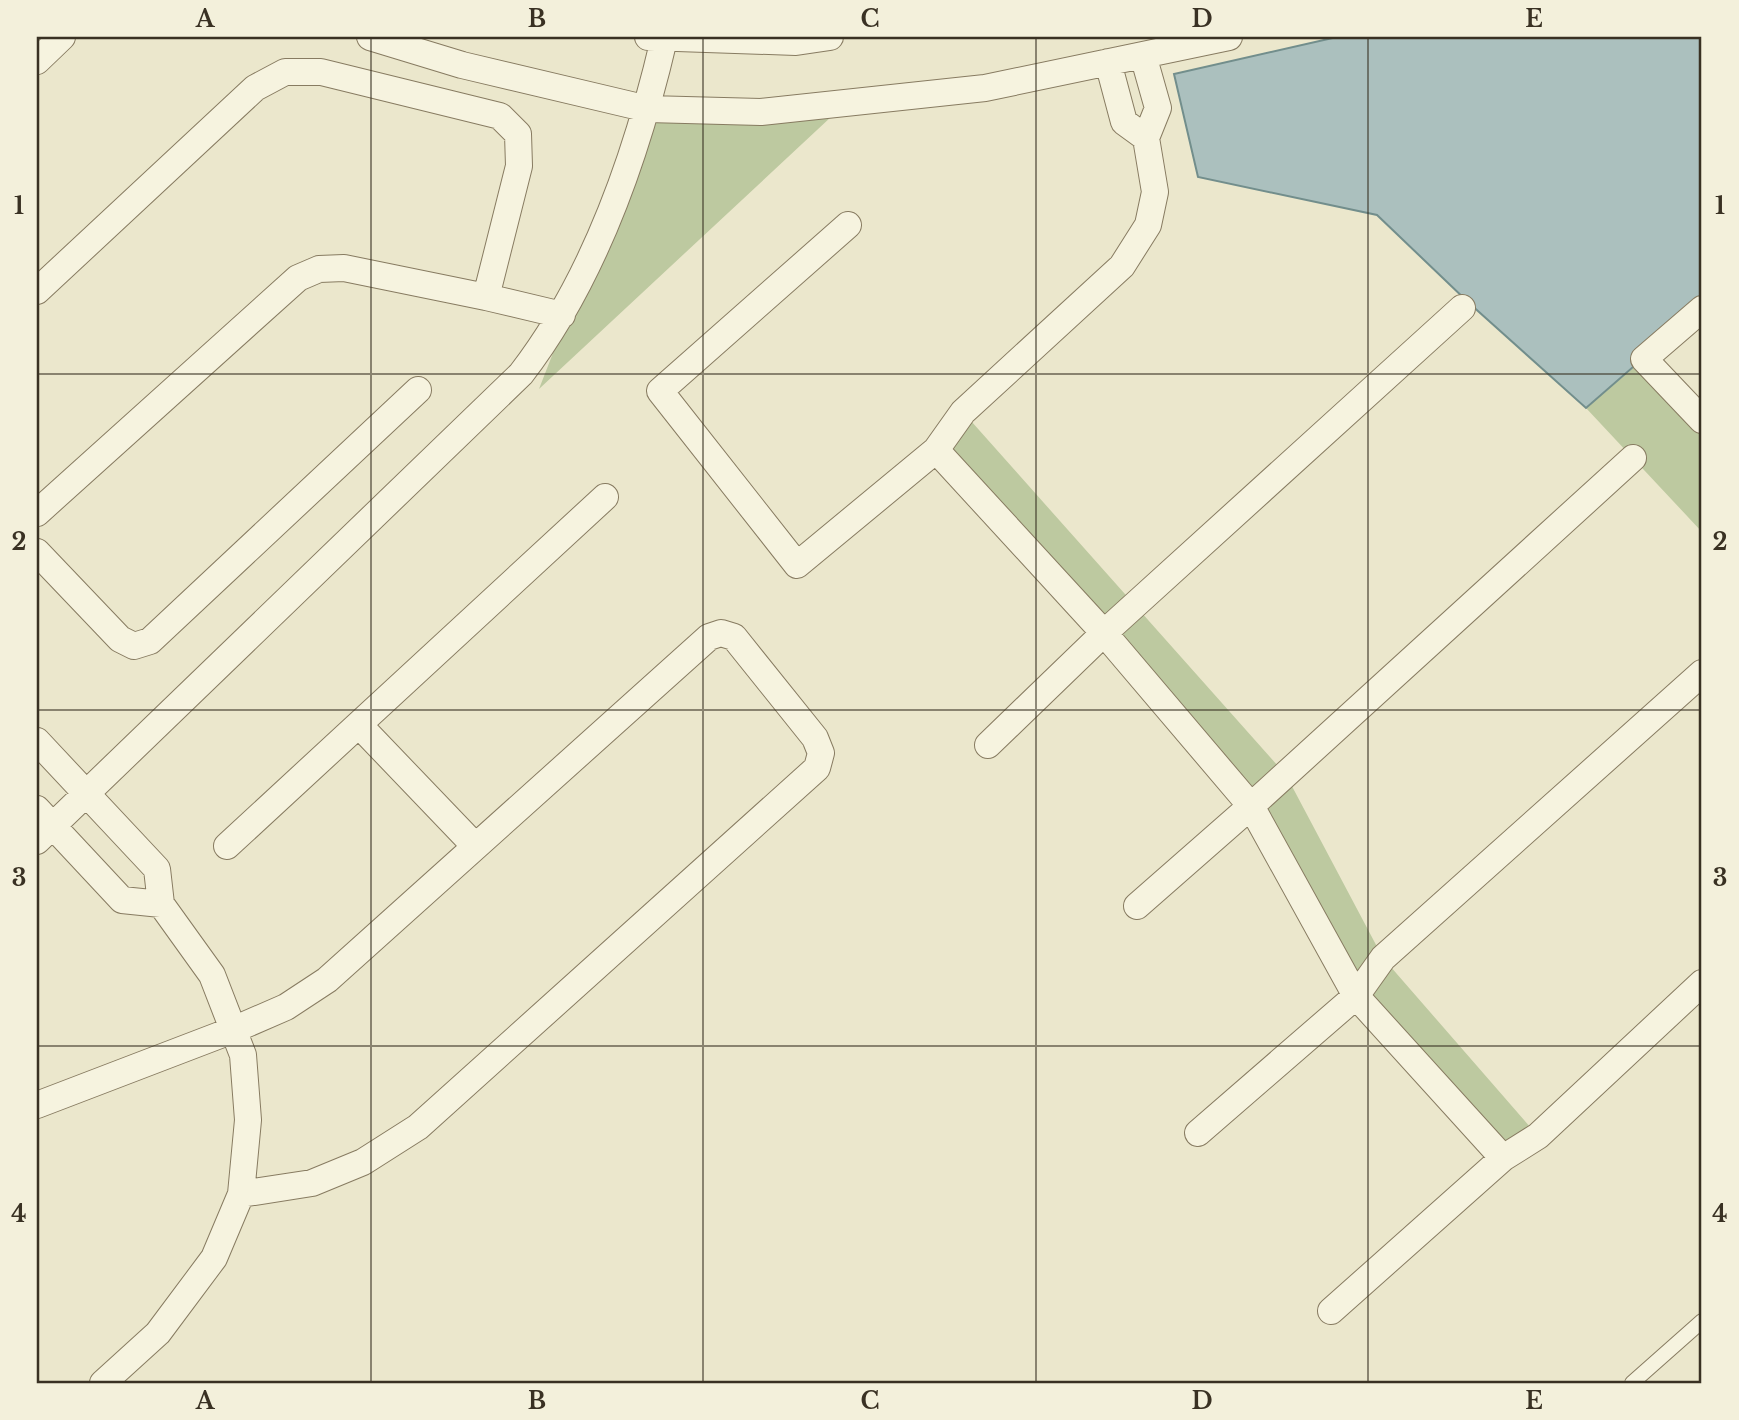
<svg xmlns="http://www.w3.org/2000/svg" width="1739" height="1420" viewBox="0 0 1739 1420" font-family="'Libre Baskerville',serif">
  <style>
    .green { fill: #bdc9a0 }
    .water { fill: #abc0be; stroke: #728e8c; stroke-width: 2 }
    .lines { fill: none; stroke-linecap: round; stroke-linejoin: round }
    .service-casing { stroke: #877b61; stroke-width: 16 }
    .minor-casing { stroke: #877b61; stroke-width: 28 }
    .service { stroke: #f6f3df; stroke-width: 14 }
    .minor { stroke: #f6f3df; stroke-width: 26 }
    .grid { fill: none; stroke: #393123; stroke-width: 2; stroke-opacity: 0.55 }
    .neatline { fill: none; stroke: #393123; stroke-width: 2.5 }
    .grid-label { font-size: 23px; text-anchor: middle; font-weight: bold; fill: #393123 }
  </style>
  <rect width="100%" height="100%" fill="#ebe7cc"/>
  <!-- green -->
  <path class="green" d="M 846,103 L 539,389 L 648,109 Z
    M 1644,359 L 1702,427 L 1702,532 L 1586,408 Z
    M 963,412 L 1286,775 L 1383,958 L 1538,1136 L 1503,1158 L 1356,996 L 1251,806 L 936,450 Z"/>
  <!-- water -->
  <path class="water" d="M 1337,37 L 1702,37 L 1702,307 L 1586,408 L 1469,303 L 1377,215 L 1198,177 L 1174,74 Z"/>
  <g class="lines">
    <!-- service casing -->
    <g class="service-casing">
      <path id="service" d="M 1632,1383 L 1702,1321"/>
    </g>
    <!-- minor casing -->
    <g class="minor-casing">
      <path id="minor" d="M 370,37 L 462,65 L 648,109 L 761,112 L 985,88 L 1229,37
        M 648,37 L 796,42 L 830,37
        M 1143,55 L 1158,108 L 1146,138
        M 37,61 L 62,37
        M 1108,62 L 1124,122 L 1146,138 L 1155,192 L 1148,225 L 1122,266 L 963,412 L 936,450 L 1104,633 L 1251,806 L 1356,996 L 1503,1158
        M 848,225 L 660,391 L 797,565 L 936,450
        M 37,291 L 255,88 L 285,72 L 321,72 L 500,116 L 518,134 L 519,166 L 486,297 L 344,268 L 319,269 L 298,278 L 37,513
        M 486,297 L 562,315
        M 1702,309 L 1644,359 L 1702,420
        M 37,552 L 120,639 L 134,646 L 150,641 L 418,390
        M 360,726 L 475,846
        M 37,741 L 157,869 L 161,904 L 212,975 L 243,1055 L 248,1120 L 241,1194 L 214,1258 L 158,1333 L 103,1383
        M 988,745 L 1104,633 L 1462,308
        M 37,809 L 122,900 L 161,904
        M 37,841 L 521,374 C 595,278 637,155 664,39
        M 227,846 L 605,497
        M 1137,906 L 1251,806 L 1633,458
        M 37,1105 L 233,1030 L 286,1007 L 327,980 L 709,637 L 721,633 L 734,637 L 815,738 L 821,753 L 817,768 L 418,1127 L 363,1162 L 312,1183 L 241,1194
        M 1198,1133 L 1356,996 L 1383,958 L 1702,673
        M 1331,1311 L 1503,1158 L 1538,1136 L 1702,983"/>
    </g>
    <!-- service -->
    <use href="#service" class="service"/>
    <!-- minor -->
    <use href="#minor" class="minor"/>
  </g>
  <!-- grid -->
  <path class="grid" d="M 371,37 L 371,1383M 703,37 L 703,1383M 1036,37 L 1036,1383M 1368,37 L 1368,1383M 37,374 L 1702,374M 37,710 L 1702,710M 37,1046 L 1702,1046"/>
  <!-- border -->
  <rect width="1739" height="1420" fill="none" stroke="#f3f0db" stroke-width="77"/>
  <rect x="38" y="38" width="1662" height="1344" class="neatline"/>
  <g class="grid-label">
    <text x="205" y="27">A</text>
    <text x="537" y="27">B</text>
    <text x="870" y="27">C</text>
    <text x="1202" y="27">D</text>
    <text x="1534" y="27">E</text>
    <text x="19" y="214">1</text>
    <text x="1720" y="214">1</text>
    <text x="19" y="550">2</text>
    <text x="1720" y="550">2</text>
    <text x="19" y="886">3</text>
    <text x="1720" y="886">3</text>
    <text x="19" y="1222">4</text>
    <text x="1720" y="1222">4</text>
    <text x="205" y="1409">A</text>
    <text x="537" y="1409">B</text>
    <text x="870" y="1409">C</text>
    <text x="1202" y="1409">D</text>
    <text x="1534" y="1409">E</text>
  </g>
</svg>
